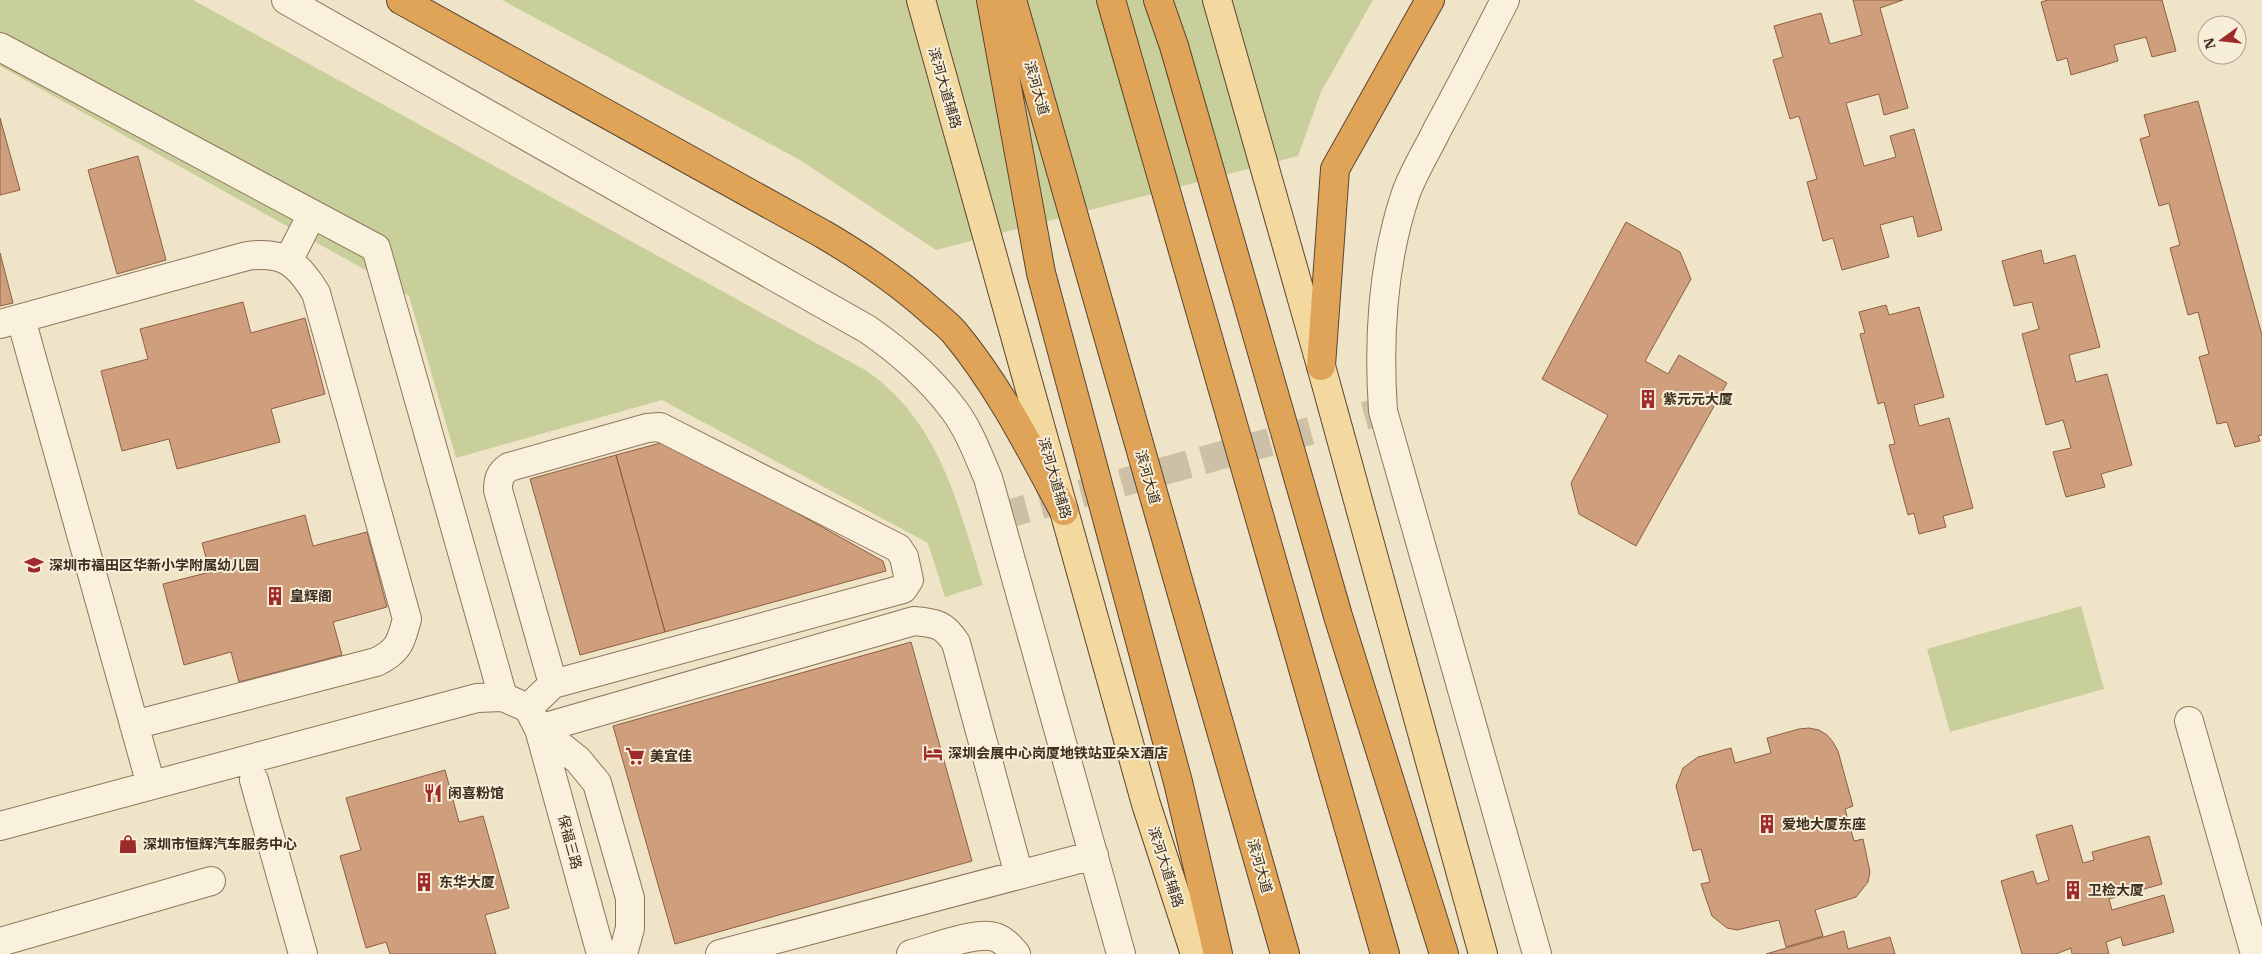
<svg xmlns="http://www.w3.org/2000/svg" width="2262" height="954" viewBox="0 0 2262 954" font-family="'IBM Plex Serif','Noto Sans SC',serif">
  <style>
    .green { fill: #c9cf9b }
    .building { fill: #cf9f7d; stroke: #8d5f41 }
    .lines { fill: none; stroke-linecap: round; stroke-linejoin: round }
    .minor-tunnel { stroke: #ccc0a6; stroke-width: 28; stroke-dasharray: 28 14; stroke-linecap: butt }
    .minor-casing { stroke: #8d765c; stroke-width: 30 }
    .major-casing { stroke: #5b4430; stroke-width: 30 }
    .highway-casing { stroke: #5b4430; stroke-width: 30 }
    .minor { stroke: #faf1dc; stroke-width: 28 }
    .major { stroke: #f3d9a0; stroke-width: 28 }
    .highway { stroke: #e0a458; stroke-width: 28 }
    .labels { text-anchor: middle; dominant-baseline: central; stroke-width: 4; stroke-linejoin: round; paint-order: stroke }
    .street-label { font-size: 14px; fill: #3d2e20; stroke: #f7eed8 }
    .poi-label { font-size: 14px; font-weight: bold; fill: #3d2e20; stroke: #f7eed8; text-anchor: start }
  </style>
  <rect width="100%" height="100%" fill="#f0e4c8"/>
  <!-- green -->
  <path class="green" d="M 0,0 L 193,0 L 867,371 C 941,424 957,503 983,585 L 945,597 L 928,543 L 662,400 L 456,458 L 409,296 L 360,267 L 0,66 Z
    M 502,0 L 1373,0 L 1321,92 L 1298,156 L 936,250 L 800,160 Z
    M 2081,606 L 2104,689 L 1950,732 L 1927,649 Z"/>
  <!-- building -->
  <path class="building" d="M 1853,0 L 1903,0 L 1880,8 L 1908,108 L 1884,115 L 1879,94 L 1846,103 L 1864,166 L 1896,157 L 1890,136 L 1914,129 L 1942,230 L 1918,237 L 1913,216 L 1880,225 L 1889,257 L 1842,270 L 1833,238 L 1823,241 L 1807,182 L 1817,179 L 1799,116 L 1790,119 L 1773,60 L 1783,57 L 1774,26 L 1821,13 L 1830,44 L 1862,35 Z
    M 2048,0 L 2162,0 L 2176,51 L 2152,57 L 2146,37 L 2114,45 L 2118,61 L 2071,75 L 2067,58 L 2057,61 L 2041,2 Z
    M 2198,101 L 2262,335 L 2262,435 L 2258,436 L 2260,441 L 2235,447 L 2227,422 L 2217,424 L 2199,357 L 2209,354 L 2198,312 L 2188,315 L 2170,248 L 2180,245 L 2169,203 L 2159,206 L 2140,139 L 2150,136 L 2144,115 Z
    M 0,118 L 20,190 L 0,195 Z
    M 138,156 L 166,260 L 117,274 L 88,170 Z
    M 1626,222 L 1680,252 L 1691,279 L 1645,361 L 1668,374 L 1679,355 L 1727,383 L 1636,546 L 1579,514 L 1571,483 L 1608,415 L 1542,379 Z
    M 2041,250 L 2044,264 L 2075,255 L 2100,347 L 2069,355 L 2076,382 L 2107,374 L 2132,465 L 2101,474 L 2105,487 L 2066,497 L 2053,452 L 2071,448 L 2063,420 L 2046,425 L 2022,334 L 2039,329 L 2032,302 L 2014,306 L 2002,261 Z
    M 0,253 L 13,303 L 0,306 Z
    M 243,302 L 251,333 L 305,318 L 325,394 L 271,409 L 280,442 L 177,469 L 169,439 L 122,451 L 101,371 L 148,359 L 140,329 Z
    M 1886,305 L 1889,315 L 1919,307 L 1944,397 L 1914,405 L 1919,426 L 1949,418 L 1973,508 L 1943,516 L 1946,527 L 1919,534 L 1914,513 L 1908,515 L 1889,445 L 1895,444 L 1884,402 L 1878,404 L 1860,334 L 1865,333 L 1859,312 Z
    M 668,441 L 883,561 L 886,571 L 665,632 L 616,455 Z
    M 616,455 L 665,632 L 580,655 L 530,479 Z
    M 305,515 L 313,546 L 367,532 L 387,607 L 333,622 L 342,655 L 239,682 L 231,652 L 184,665 L 163,584 L 210,572 L 202,543 Z
    M 911,642 L 972,861 L 675,944 L 613,726 Z
    M 1809,728 L 1819,730 L 1827,735 L 1833,742 L 1838,751 L 1853,806 L 1845,809 L 1854,841 L 1863,839 L 1870,872 L 1868,882 L 1856,897 L 1815,910 L 1823,936 L 1786,947 L 1779,920 L 1737,930 L 1727,928 L 1712,916 L 1701,884 L 1710,882 L 1701,849 L 1693,851 L 1676,786 L 1683,768 L 1698,757 L 1731,748 L 1735,763 L 1771,753 L 1767,738 L 1799,729 Z
    M 445,770 L 459,822 L 483,816 L 509,908 L 485,915 L 496,954 L 390,954 L 386,942 L 366,948 L 340,856 L 361,850 L 346,798 Z
    M 2072,825 L 2083,863 L 2094,860 L 2092,852 L 2149,836 L 2162,884 L 2109,899 L 2112,910 L 2164,895 L 2174,932 L 2123,946 L 2121,937 L 2106,942 L 2109,954 L 2072,954 L 2071,948 L 2056,954 L 2022,954 L 2001,881 L 2033,871 L 2037,884 L 2049,880 L 2036,835 Z
    M 1844,931 L 1848,949 L 1890,937 L 1895,954 L 1766,954 Z"/>
  <g class="lines">
    <!-- minor-tunnel -->
    <path class="minor-tunnel" d="M 1000,516 L 1383,411"/>
    <!-- minor casing -->
    <g class="minor-casing">
      <path id="minor" d="M 286,0 L 867,329 C 899,351 930,378 954,410 C 969,430 978,455 988,478 L 1121,954
        M 1505,0 C 1483,43 1461,86 1438,128 C 1428,149 1414,171 1406,193 C 1382,264 1378,337 1383,411 L 1537,954
        M 0,47 L 376,248 L 503,697
        M 288,261 L 312,214
        M 21,319 L 151,785
        M 0,324 L 247,256 C 283,251 297,262 316,293 L 407,619 C 401,642 399,651 376,662 L 134,725
        M 528,708 L 553,684 L 903,589 L 909,580 L 904,557 L 898,548 L 660,427 L 647,428 L 509,467 C 500,473 498,479 498,490 L 553,684
        M 2189,721 L 2255,954
        M 539,729 L 914,621 C 936,623 944,624 956,643 L 1019,875
        M 539,729 L 601,954
        M 254,780 L 303,954
        M 0,826 L 477,698 L 503,697 L 528,708 L 539,729 L 578,760 L 597,783 L 630,898 L 630,928 L 623,954
        M 0,942 L 211,881
        M 720,954 L 1094,855
        M 911,954 C 931,949 975,931 995,937 C 1004,940 1010,947 1016,954"/>
    </g>
    <!-- major casing -->
    <g class="major-casing">
      <path id="major" d="M 921,0 L 1146,804 L 1195,954
        M 1217,0 L 1321,366 L 1483,954"/>
    </g>
    <!-- highway casing -->
    <g class="highway-casing">
      <path id="highway" d="M 401,0 L 823,234 C 862,257 898,281 932,312 C 939,318 948,325 954,332 C 999,386 1031,450 1064,511
        M 991,0 L 1041,273 L 1178,782 L 1218,954
        M 1012,0 L 1285,954
        M 1111,0 L 1385,954
        M 1158,0 L 1174,46 L 1338,616 L 1444,954
        M 1321,366 L 1335,169 L 1430,0"/>
    </g>
    <!-- minor -->
    <use href="#minor" class="minor"/>
    <!-- major -->
    <use href="#major" class="major"/>
    <!-- highway -->
    <use href="#highway" class="highway"/>
  </g>
  <!-- icons -->
  <defs>
    <g id="building-bare" transform="scale(1.5)"><path d="M-4-6H4V6H1V3H-1V6H-4ZM-2.5-4.3h1.7v1.8h-1.7ZM.8-4.3h1.7v1.8H.8ZM-2.5-1h1.7V.8h-1.7ZM.8-1h1.7V.8H.8Z" fill="#9e2a2b" stroke="#f7eed8" stroke-width="2.5" paint-order="stroke"/></g>
    <g id="school-bare" transform="scale(1.5)"><path d="M0-5L7-2L0 1L-7-2ZM-4 1L0 2.5L4 1V4Q0 6-4 4Z" fill="#9e2a2b" stroke="#f7eed8" stroke-width="2.5" paint-order="stroke"/></g>
    <g id="hotel-bare" transform="scale(1.5)"><path d="M-6-4.5h1.5V1H6V5H4.5V3h-9V5H-6ZM-4 0a1.8 1.8 0 1 1 3.6 0ZM.5 0V-2.5h3Q6-2.5 6 0Z" fill="#9e2a2b" stroke="#f7eed8" stroke-width="2.5" paint-order="stroke"/></g>
    <g id="supermarket-bare" transform="scale(1.5)"><path d="M-6-5.5h2.5l.6 2H6L4.5 2H-2.5L-4.4-4H-6ZM-1.5 3.2a1.3 1.3 0 1 0 .1 0ZM3 3.2a1.3 1.3 0 1 0 .1 0Z" fill="#9e2a2b" stroke="#f7eed8" stroke-width="2.5" paint-order="stroke"/></g>
    <g id="restaurant-bare" transform="scale(1.5)"><path d="M-5-6h1v4h1v-4h1v4h1v-4h1v5L-1.5 .5V6h-2V.5L-5-1ZM5-6V6H3V1.5H1.5Q1.5-4 5-6Z" fill="#9e2a2b" stroke="#f7eed8" stroke-width="2.5" paint-order="stroke"/></g>
    <g id="shop-bare" transform="scale(1.5)"><path d="M-5-2.5h2.3a2.7 3.5 0 0 1 5.4 0H5L5.5 6h-11ZM-1.5-2.5h3a1.5 2.3 0 0 0-3 0Z" fill="#9e2a2b" stroke="#f7eed8" stroke-width="2.5" paint-order="stroke"/></g>
  </defs>
  <g fill-rule="evenodd">
    <use href="#building-bare" x="1648" y="399"/>
    <use href="#school-bare" x="34" y="565"/>
    <use href="#building-bare" x="275" y="596"/>
    <use href="#hotel-bare" x="933" y="753"/>
    <use href="#supermarket-bare" x="635" y="756"/>
    <use href="#restaurant-bare" x="433" y="793"/>
    <use href="#building-bare" x="1767" y="824"/>
    <use href="#shop-bare" x="128" y="844"/>
    <use href="#building-bare" x="424" y="882"/>
    <use href="#building-bare" x="2073" y="890"/>
  </g>
  <g class="labels">
    <!-- street labels -->
    <g class="street-label">
      <text transform="translate(945 88) rotate(74)">滨河大道辅路</text>
      <text transform="translate(1037 88) rotate(74)">滨河大道</text>
      <text transform="translate(1148 477) rotate(74)">滨河大道</text>
      <text transform="translate(1055 478) rotate(74)">滨河大道辅路</text>
      <text transform="translate(570 842) rotate(75)">保福三路</text>
      <text transform="translate(1260 866) rotate(74)">滨河大道</text>
      <text transform="translate(1166 867) rotate(72)">滨河大道辅路</text>
    </g>
    <!-- poi labels -->
    <g class="poi-label">
      <text x="1663" y="399">紫元元大厦</text>
      <text x="49" y="565">深圳市福田区华新小学附属幼儿园</text>
      <text x="290" y="596">皇辉阁</text>
      <text x="948" y="753">深圳会展中心岗厦地铁站亚朵X酒店</text>
      <text x="650" y="756">美宜佳</text>
      <text x="448" y="793">闲喜粉馆</text>
      <text x="1782" y="824">爱地大厦东座</text>
      <text x="143" y="844">深圳市恒辉汽车服务中心</text>
      <text x="439" y="882">东华大厦</text>
      <text x="2088" y="890">卫检大厦</text>
    </g>
  </g>
  <!-- north arrow -->
  <g transform="translate(2222 40) rotate(255)"><circle r="24" fill="#f7eed8" stroke="#ada18e"/>
  <path d="M0-4L9 19L0 12L-9 19Z" fill="#9e2a2b"/>
  <text y="-8" font-size="14" font-weight="bold" text-anchor="middle" fill="#3d2e20">N</text>
  </g>
</svg>
